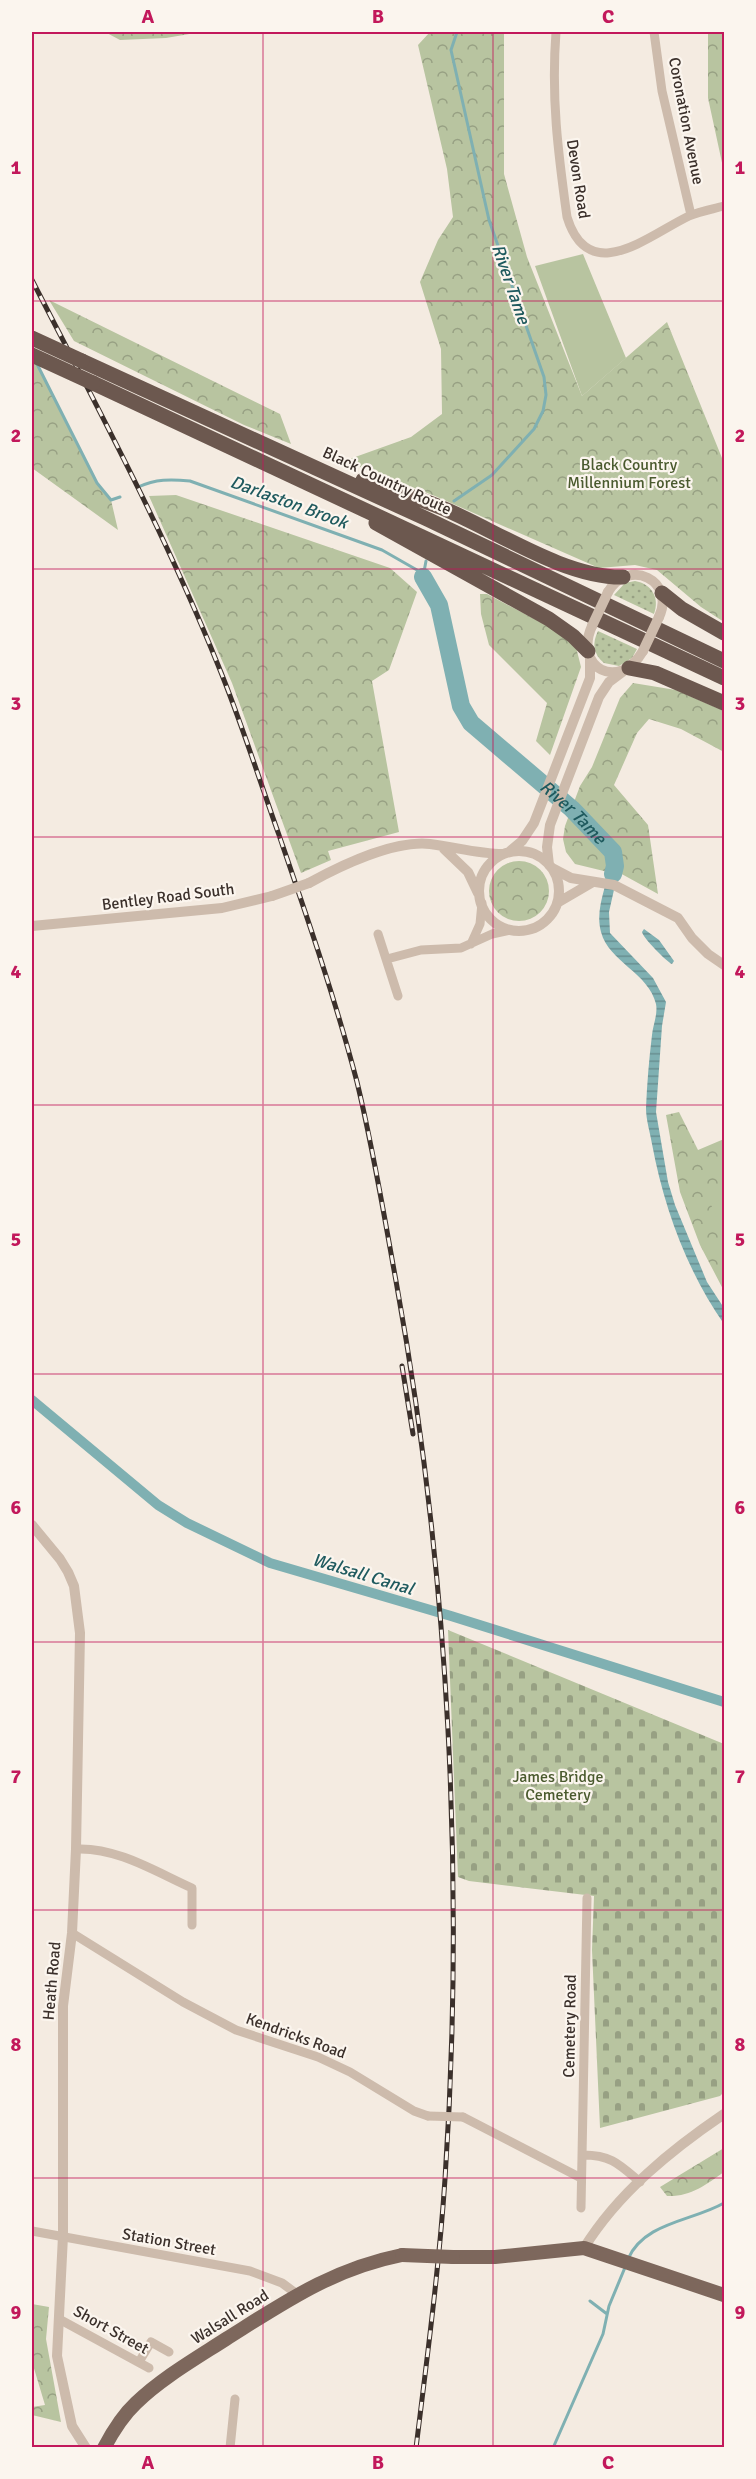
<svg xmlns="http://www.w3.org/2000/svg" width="756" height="2479" viewBox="0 0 756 2479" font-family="Signika,sans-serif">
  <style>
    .grass { fill: url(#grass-dots) }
    .forest { fill: url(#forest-crowns) }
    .cemetery { fill: url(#cemetery-stones) }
    .garden { fill: #b8c4a0 }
    .water { fill: url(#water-rules) }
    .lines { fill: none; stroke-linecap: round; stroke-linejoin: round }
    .stream { stroke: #7fb0b2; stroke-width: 3 }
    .canal { stroke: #7fb0b2; stroke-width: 10 }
    .river { stroke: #7fb0b2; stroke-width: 18 }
    .minor { stroke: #cdbbac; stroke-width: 9 }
    .tertiary { stroke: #cdbbac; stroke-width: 10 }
    .primary { stroke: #7d675c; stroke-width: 14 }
    .trunk { stroke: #6c584f; stroke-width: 15 }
    .rail-casing { stroke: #3b302b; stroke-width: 5 }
    .rail { stroke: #fbf5ee; stroke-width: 3; stroke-dasharray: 9; stroke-linecap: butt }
    .minor-bridge { stroke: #cdbbac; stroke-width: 9 }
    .tertiary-bridge { stroke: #cdbbac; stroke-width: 10 }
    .primary-bridge { stroke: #7d675c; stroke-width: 14 }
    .trunk-bridge { stroke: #6c584f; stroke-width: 15 }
    .grid { fill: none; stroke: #c2185b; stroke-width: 1.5; stroke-opacity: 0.55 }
    .labels { text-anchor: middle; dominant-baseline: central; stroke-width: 4.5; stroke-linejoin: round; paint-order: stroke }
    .street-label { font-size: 16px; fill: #3b302b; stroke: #fbf5ee }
    .park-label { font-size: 16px; fill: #4a5a2e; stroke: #fbf5ee }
    .water-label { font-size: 18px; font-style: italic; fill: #1f5a5e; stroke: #fbf5ee }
    .neatline { fill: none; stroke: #c2185b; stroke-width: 2 }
    .grid-label { font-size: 20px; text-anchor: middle; font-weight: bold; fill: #c2185b }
  </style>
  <defs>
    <pattern id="grass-dots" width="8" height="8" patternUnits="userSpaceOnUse" patternTransform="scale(1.5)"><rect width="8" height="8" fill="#b8c4a0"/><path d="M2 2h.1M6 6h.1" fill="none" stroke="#97a083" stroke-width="1.8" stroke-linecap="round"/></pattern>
    <pattern id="forest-crowns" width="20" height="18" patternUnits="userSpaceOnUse" patternTransform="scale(1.5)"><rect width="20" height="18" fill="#b8c4a0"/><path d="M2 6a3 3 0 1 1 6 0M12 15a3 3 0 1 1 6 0" fill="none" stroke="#97a083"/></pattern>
    <pattern id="cemetery-stones" width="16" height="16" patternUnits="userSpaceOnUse" patternTransform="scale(1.5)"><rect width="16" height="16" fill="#b8c4a0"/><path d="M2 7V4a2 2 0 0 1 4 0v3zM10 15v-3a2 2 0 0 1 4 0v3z" fill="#97a083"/></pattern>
    <pattern id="water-rules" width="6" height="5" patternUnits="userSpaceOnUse" patternTransform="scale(1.5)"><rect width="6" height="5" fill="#7fb0b2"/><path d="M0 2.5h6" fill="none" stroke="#699091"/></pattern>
  </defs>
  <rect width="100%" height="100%" fill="#f4ebe1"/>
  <!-- grass -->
  <path class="grass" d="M 635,581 C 652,584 660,598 654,614 L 614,595 L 625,583 Z
    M 598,631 L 637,649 L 632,658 L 619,666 L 604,663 C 593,654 592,643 598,631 Z"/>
  <!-- forest -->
  <path class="forest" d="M 105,32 L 201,32 L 166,38 L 120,40 Z
    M 430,32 L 504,32 L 504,174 L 527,257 L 582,396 L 667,322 L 724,463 L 724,622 L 701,607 L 657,570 L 635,565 L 599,568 L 435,496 L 344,461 L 411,437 L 442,414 L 441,349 L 420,282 L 438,240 L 453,217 L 447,169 L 418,45 Z
    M 708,32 L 724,32 L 724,172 L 708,98 Z
    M 49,300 L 280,414 L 291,444 L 244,425 L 74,341 Z
    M 32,362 L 37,365 L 97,483 L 111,500 L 118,530 L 32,468 Z
    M 176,495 L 390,568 L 417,592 L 389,670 L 372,681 L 399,832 L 328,851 L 331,860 L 301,873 L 232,683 L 149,496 Z
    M 480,594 L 487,594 L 559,632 L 576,647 L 581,667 L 550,755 L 536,741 L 547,703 L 489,645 L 481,614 Z
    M 633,683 L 676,690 L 724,711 L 724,752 L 681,729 L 649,719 L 637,733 L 614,785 L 648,825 L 658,894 L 618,872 L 620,860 L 611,861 L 608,872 L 575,864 L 566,852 L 563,839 L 565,826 L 580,786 L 592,767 L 620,698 Z
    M489 891a30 30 0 1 1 60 0a30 30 0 1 1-60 0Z
    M 679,1112 L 698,1150 L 724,1139 L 724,1291 L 700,1245 L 680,1192 L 666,1115 Z
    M 724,2148 L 724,2172 C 706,2185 690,2197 667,2196 L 660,2187 Z
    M 32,2304 L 49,2307 L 46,2339 L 61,2422 L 32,2415 L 32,2407 L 45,2405 L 33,2365 L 32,2340 L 34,2323 L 32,2321 Z"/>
  <!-- cemetery -->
  <path class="cemetery" d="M 448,1630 L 724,1744 L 724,2092 L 720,2096 L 600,2128 L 592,1950 L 594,1896 L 469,1881 L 458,1877 Z"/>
  <!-- garden -->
  <path class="garden" d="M 583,254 L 626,358 L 582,396 L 535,266 Z
    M 724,1197 L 724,1229 L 711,1205 Z"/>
  <!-- water -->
  <path class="water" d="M 617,849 L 620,860 L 618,872 L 609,912 L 610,933 L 653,978 L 666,1002 L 662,1026 L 656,1112 L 668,1182 L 675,1205 L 707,1282 L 724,1308 L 724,1324 C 687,1271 664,1208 652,1144 C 650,1132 646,1120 646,1108 C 647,1084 649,1059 652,1035 C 653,1025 658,1014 656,1004 C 649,973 609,962 601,932 C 593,903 615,874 608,852 Z
    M 644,929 L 659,940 L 674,961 L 672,964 C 667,962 643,938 642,932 Z"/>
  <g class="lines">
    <!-- stream -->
    <path class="stream" d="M 36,362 L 97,483 L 111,500 L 120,497
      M 138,487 C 156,479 170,479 190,481 L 382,550 L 417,570 L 423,577
      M 454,501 L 492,475 L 534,429 L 543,411 L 546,395 L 544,377 L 489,220 L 451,50 L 457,32
      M 423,577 L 426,561
      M 628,2259 C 644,2222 693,2221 724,2203
      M 590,2301 L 607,2314
      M 553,2448 L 603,2334 L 609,2306 L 626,2265"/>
    <!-- canal -->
    <path class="canal" d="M 32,1400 L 158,1505 L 187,1523 L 270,1563 L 451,1616 L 724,1702"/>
    <!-- river -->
    <path class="river" id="s1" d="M 423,577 L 439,605 L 461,706 L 471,723 L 572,809 L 613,852 L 615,866 L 613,874"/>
    <!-- minor -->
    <path class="minor" d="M 556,32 C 551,97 558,152 567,217 C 589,288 649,235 689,216 C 700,211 713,209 724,206
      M 654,32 L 662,91 L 691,215
      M 378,934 L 398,996
      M 471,944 L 480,924 L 482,903
      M 387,959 L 421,950 L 461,948 L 492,934 L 511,930
      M 76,1849 C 117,1847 156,1872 192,1888 L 192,1925
      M 72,1933 L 183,2002 L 236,2030 L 318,2057 L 350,2072 L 414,2111 L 428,2116
      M 463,2117 L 581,2178
      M 583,2155 C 611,2155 619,2164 640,2182
      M 581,2208 L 587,1898
      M 32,2231 L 250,2271 L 282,2283 L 297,2294
      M 59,2319 L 149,2368
      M 139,2362 L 151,2342 L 169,2352
      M 230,2448 L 235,2399"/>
    <!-- tertiary -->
    <path class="tertiary" d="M 608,592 C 629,557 676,581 659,617
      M 592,626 C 573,668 619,692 643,651
      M 444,849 L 468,872 L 478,893
      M479 891a40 40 0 1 1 80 0a40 40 0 1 1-80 0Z
      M 509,852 L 522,841 L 534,823 L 590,678 L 590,659
      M 549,865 L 547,847 L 550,825 L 599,697 L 609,682 L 625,670
      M 552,868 L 571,878 L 614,885 L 678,918 L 692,938 L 708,954 L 724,965
      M 309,883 C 340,866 394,840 430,844 C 455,847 478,854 503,854
      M 557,903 L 593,882
      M 32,926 L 222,908 L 272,896
      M 32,1525 L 60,1559 L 68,1572 L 74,1586 L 80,1633 L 76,1849 L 72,1933 L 63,2006 L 63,2236 L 57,2356 L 72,2426 L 86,2448
      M 584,2248 C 618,2193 671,2150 724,2114"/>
    <!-- primary -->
    <path class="primary" d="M 453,2257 L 495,2257 L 584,2248 L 724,2295
      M 104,2448 C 113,2431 122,2416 136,2403 C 162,2378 195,2359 226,2339 C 285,2302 332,2269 402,2255"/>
    <!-- trunk -->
    <path class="trunk" d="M 82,361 L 427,519 L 724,661
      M 93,383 L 724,678
      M 363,480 C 389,489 415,497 440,507 C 494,529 564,578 623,577
      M 376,523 L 549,619 L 573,636 L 588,651
      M 662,593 L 682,609 L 724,633
      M 629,668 L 655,673 L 724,703"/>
    <!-- rail casing -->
    <g class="rail-casing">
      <path id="rail" d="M 32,280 C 97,407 165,533 218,665 C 241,721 259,779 279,835 C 307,917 335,998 357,1082 C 373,1148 384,1215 396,1281 C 449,1573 465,1882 445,2179 C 439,2269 427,2358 416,2448
        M 402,1366 L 413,1434"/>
    </g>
    <!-- rail -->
    <use href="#rail" class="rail"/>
    <!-- minor-bridge -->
    <path class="minor-bridge" d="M 428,2116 L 463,2117"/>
    <!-- tertiary-bridge -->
    <path class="tertiary-bridge" d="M 592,626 L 608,592
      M 643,651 L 659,617
      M 272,896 L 309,883"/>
    <!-- primary-bridge -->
    <path class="primary-bridge" d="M 402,2255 L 453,2257"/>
    <!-- trunk-bridge -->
    <path class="trunk-bridge" d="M 32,338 L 82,361
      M 32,355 L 93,383"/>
  </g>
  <!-- grid -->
  <path class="grid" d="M 263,32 L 263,2448M 493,32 L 493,2448M 32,301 L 724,301M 32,569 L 724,569M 32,837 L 724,837M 32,1105 L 724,1105M 32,1374 L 724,1374M 32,1642 L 724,1642M 32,1910 L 724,1910M 32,2178 L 724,2178"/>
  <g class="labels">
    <!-- street labels -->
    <g class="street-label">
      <text transform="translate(686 121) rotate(79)">Coronation Avenue</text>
      <text transform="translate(578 179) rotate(81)">Devon Road</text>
      <text transform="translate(387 481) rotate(25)">Black Country Route</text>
      <text transform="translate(168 897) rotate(-7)">Bentley Road South</text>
      <text transform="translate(52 1981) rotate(-85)">Heath Road</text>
      <text transform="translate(570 2026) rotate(-89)">Cemetery Road</text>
      <text transform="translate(296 2036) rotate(20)">Kendricks Road</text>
      <text transform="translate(169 2242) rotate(10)">Station Street</text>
      <text transform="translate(230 2317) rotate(-32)">Walsall Road</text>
      <text transform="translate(111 2330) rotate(29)">Short Street</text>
    </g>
    <!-- park labels -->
    <g class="park-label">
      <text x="629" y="465">Black Country<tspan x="629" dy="18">Millennium Forest</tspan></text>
      <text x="558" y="1777">James Bridge<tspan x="558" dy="18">Cemetery</tspan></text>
    </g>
    <!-- water labels -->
    <g class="water-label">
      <text transform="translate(511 284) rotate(71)">River Tame</text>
      <text transform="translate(289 502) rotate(20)">Darlaston Brook</text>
      <text stroke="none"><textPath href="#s1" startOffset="291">River Tame</textPath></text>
      <text transform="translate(363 1574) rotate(17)">Walsall Canal</text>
    </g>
  </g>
  <!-- border -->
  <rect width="756" height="2479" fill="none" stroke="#fbf5ee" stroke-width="66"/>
  <rect x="33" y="33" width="690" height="2413" class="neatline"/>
  <g class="grid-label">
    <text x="148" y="23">A</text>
    <text x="378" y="23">B</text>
    <text x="608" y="23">C</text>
    <text x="16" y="174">1</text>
    <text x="740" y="174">1</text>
    <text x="16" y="442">2</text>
    <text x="740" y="442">2</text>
    <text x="16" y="710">3</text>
    <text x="740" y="710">3</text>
    <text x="16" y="978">4</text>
    <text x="740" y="978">4</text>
    <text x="16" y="1246">5</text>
    <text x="740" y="1246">5</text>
    <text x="16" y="1514">6</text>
    <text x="740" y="1514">6</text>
    <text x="16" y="1783">7</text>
    <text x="740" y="1783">7</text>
    <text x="16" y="2051">8</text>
    <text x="740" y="2051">8</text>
    <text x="16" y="2319">9</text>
    <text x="740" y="2319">9</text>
    <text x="148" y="2469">A</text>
    <text x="378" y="2469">B</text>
    <text x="608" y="2469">C</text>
  </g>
</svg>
